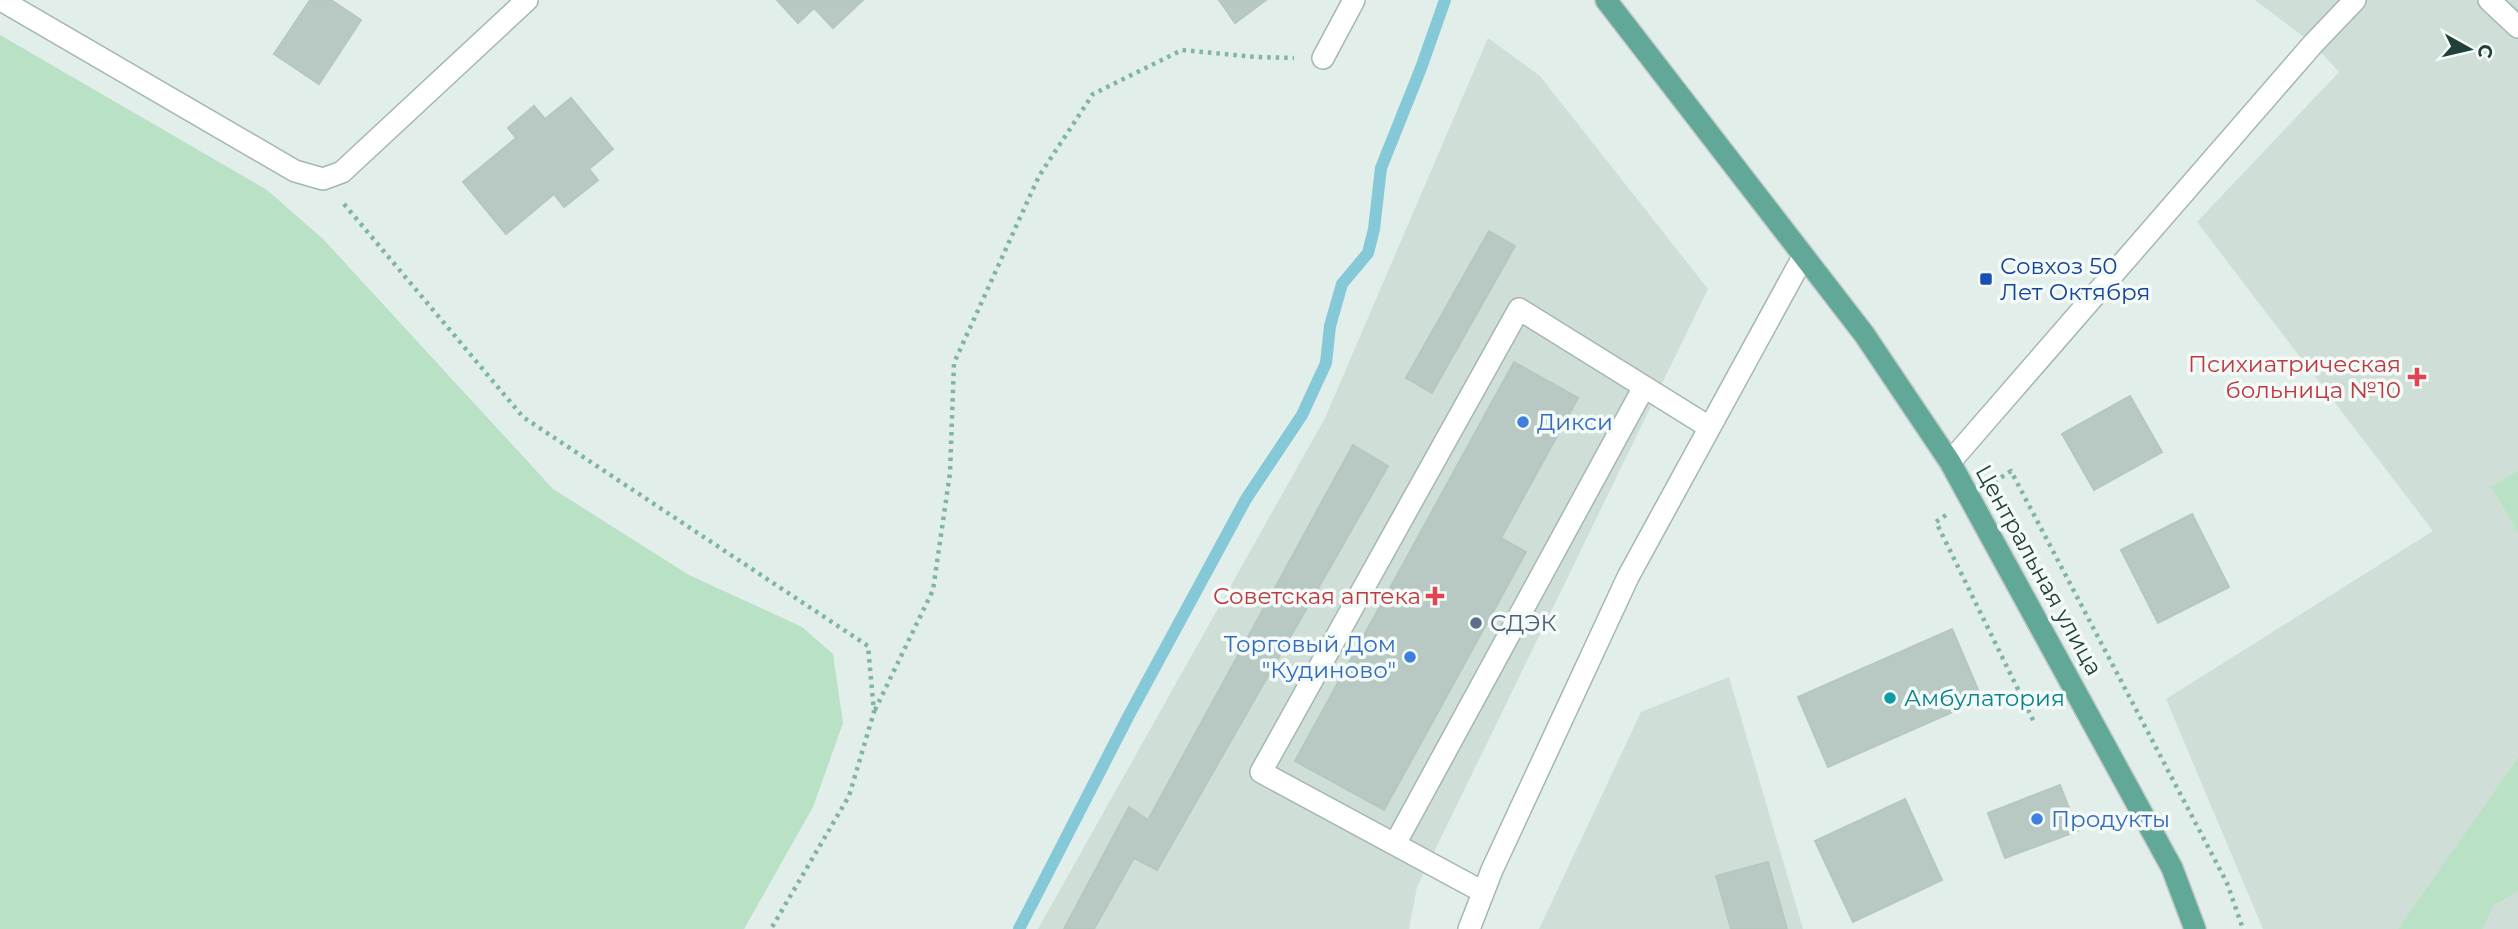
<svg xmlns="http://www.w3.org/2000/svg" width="2518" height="929" viewBox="0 0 2518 929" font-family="Montserrat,sans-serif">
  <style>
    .built { fill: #d0ded8 }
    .green { fill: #b9e1c5 }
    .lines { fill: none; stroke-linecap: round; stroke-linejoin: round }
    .stream { stroke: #85c8d8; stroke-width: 12 }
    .building { fill: #b7c9c2; stroke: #b4c8c0; stroke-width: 2 }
    .minor-casing { stroke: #a4b7b1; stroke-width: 24 }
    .major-casing { stroke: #c1cac8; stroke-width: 24 }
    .path { stroke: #7fb5a6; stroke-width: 4.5; stroke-dasharray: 3.5 5; stroke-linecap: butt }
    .minor { stroke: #fff; stroke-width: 21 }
    .major { stroke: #62a898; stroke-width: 21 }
    .transit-dot { fill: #1a4fb4; stroke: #f3faf7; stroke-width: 2.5 }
    .health-dot { fill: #e0444e; stroke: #f3faf7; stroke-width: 2.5 }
    .shop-dot { fill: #3f7fe0; stroke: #f3faf7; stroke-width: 2.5 }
    .service-dot { fill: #5c6f8a; stroke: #f3faf7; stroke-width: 2.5 }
    .culture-dot { fill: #0f9aa8; stroke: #f3faf7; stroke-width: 2.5 }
    .labels { text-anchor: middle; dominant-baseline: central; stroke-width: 7; stroke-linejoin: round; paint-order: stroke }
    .transit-label { font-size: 23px; fill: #164399; stroke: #f3faf7; text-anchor: start }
    .health-label { font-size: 23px; fill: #be3a42; stroke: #f3faf7; text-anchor: end }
    .shop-label { font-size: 23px; fill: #366cbe; stroke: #f3faf7; text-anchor: start }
    .street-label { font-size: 23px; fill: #204139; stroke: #f3faf7 }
    .service-label { font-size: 23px; fill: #4e5e75; stroke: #f3faf7; text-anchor: start }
    .culture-label { font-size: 23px; fill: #0d838f; stroke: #f3faf7; text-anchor: start }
  </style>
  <rect width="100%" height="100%" fill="#e2eee9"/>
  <!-- built -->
  <path class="built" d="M 2255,0 L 2518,0 L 2518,929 L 2263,929 L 2166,699 L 2433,531 L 2197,222 L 2339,72 L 2313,44 Z
    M 1488,38 L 1540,76 L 1708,289 L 1417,887 L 1409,929 L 1038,929 L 1325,418 Z
    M 1729,677 L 1803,929 L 1539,929 L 1641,712 Z"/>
  <!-- green -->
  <path class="green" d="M 0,35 L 267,190 L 323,239 L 553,489 L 689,575 L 802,627 L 833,654 L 843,723 L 813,807 L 744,929 L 0,929 Z
    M 2518,471 L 2518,532 L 2491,487 Z
    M 2518,758 L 2518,891 L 2494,905 L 2482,929 L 2398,929 Z"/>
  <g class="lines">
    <!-- stream -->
    <path class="stream" d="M 1019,929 L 1128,717 L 1246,499 L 1302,415 L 1326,363 L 1330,326 L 1342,284 L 1368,253 L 1374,229 L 1381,168 L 1421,68 L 1445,0"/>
  </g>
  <!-- building -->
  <path class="building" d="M 310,0 L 331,0 L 361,20 L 319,84 L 274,54 Z
    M 777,0 L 863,0 L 833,28 L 814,8 L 798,23 Z
    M 1219,0 L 1266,0 L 1235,23 Z
    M 571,98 L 613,149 L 589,169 L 598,180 L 564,207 L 554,194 L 506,234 L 463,182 L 516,138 L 508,128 L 534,106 L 545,119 Z
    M 1489,231 L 1515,246 L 1432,393 L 1406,378 Z
    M 1514,362 L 1578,398 L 1501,538 L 1526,552 L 1384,810 L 1295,761 Z
    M 2130,396 L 2162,452 L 2094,490 L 2062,434 Z
    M 1353,445 L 1388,466 L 1157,870 L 1134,858 L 1094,929 L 1064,929 L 1129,807 L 1148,820 Z
    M 2192,514 L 2229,587 L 2158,623 L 2121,550 Z
    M 1952,629 L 1982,699 L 1828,767 L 1798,697 Z
    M 2060,785 L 2078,831 L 2005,858 L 1988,813 Z
    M 1905,799 L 1942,880 L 1853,922 L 1815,841 Z
    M 1768,862 L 1787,929 L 1731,929 L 1716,876 Z"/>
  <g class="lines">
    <!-- minor casing -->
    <g class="minor-casing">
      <path id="minor" d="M 1,0 L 295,171 L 323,179 L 342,172 L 527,0
        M 2489,0 L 2518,27
        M 1323,58 L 1354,0
        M 1950,462 L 2313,44 L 2355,0
        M 1395,844 L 1644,387
        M 1483,892 L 1261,772 L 1519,309 L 1709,427
        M 1469,929 L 1492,870 L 1628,577 L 1803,257"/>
    </g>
    <!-- major casing -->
    <g class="major-casing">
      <path id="major" d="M 1606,0 L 1864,334 L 1950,462 L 2172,868 L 2195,929"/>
    </g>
    <!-- path -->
    <path class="path" d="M 344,204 L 523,417 L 868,646 L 874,712 L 849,796 L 771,929
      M 1994,482 L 2011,471 L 2227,883 L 2243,929
      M 1946,515 L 1936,522 L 2034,722
      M 875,710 L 933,590 L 950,473 L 954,363 L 1039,176 L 1093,94 L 1182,50 L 1255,57 L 1294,58"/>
    <!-- minor -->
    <use href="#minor" class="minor"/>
    <!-- major -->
    <use href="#major" class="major"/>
  </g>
  <!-- markers -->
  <rect class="transit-dot" x="1979" y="272" width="14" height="14" rx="3.5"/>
  <g class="health-dot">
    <path d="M2413.5 366.5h7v7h7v7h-7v7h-7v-7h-7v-7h7z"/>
    <path d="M1431.5 585.5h7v7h7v7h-7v7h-7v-7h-7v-7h7z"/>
  </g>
  <g class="shop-dot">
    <circle cx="1523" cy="422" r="7"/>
    <circle cx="1410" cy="657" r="7"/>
    <circle cx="2037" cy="819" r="7"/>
  </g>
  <circle class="service-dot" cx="1476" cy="623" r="7"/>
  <circle class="culture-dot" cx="1890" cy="698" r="7"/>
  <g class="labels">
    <!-- transit labels -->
    <g class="transit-label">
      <text x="2000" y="266">Совхоз 50<tspan x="2000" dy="26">Лет Октября</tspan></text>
    </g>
    <!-- health labels -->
    <g class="health-label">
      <text x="2401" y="364">Психиатрическая<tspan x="2401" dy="26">больница №10</tspan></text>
      <text x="1421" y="596">Советская аптека</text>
    </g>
    <!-- shop labels -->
    <g class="shop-label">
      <text x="1537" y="422">Дикси</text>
      <text x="1396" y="644" text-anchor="end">Торговый Дом<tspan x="1396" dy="26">"Кудиново"</tspan></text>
      <text x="2051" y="819">Продукты</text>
    </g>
    <!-- street labels -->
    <g class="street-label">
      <text transform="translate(2039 570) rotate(61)">Центральная улица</text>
    </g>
    <!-- service labels -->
    <g class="service-label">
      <text x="1490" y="623">СДЭК</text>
    </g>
    <!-- culture labels -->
    <g class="culture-label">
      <text x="1904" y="698">Амбулатория</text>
    </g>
  </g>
  <!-- north arrow -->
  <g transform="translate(2469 49) rotate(98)" stroke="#f3faf7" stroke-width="5" paint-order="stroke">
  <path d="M0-5L12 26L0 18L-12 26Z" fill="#204139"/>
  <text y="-10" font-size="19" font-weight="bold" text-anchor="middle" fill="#204139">С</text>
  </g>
</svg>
